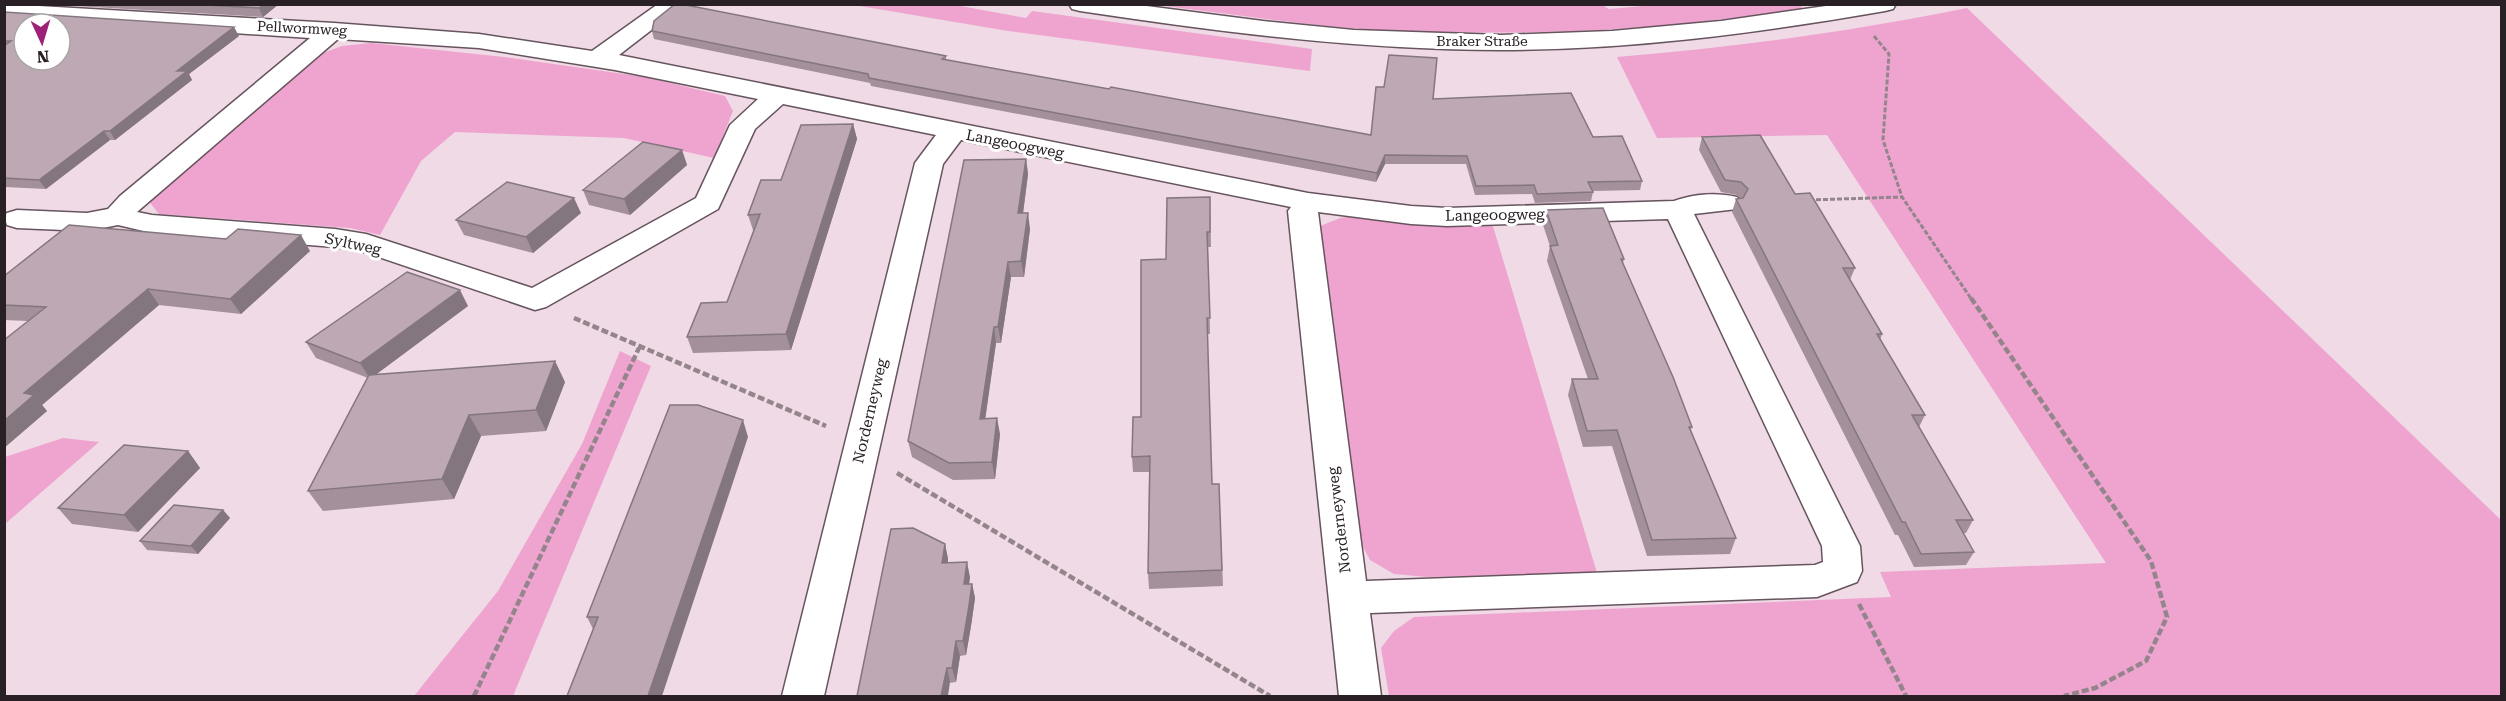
<svg xmlns="http://www.w3.org/2000/svg" width="2506" height="701" viewBox="0 0 2506 701" font-family="'Roboto Serif',serif">
  <style>
    .green { fill: #eea4cf }
    .lines { fill: none; stroke-linecap: round; stroke-linejoin: round }
    .minor-casing { stroke: #66545e; stroke-width: 3 }
    .major-casing { stroke: #66545e; stroke-width: 3 }
    .path-far1 { stroke: #94858c; stroke-width: 3; stroke-dasharray: 5 2; stroke-linecap: butt }
    .path { stroke: #94858c; stroke-width: 4.5; stroke-dasharray: 7 3; stroke-linecap: butt }
    .minor { fill: #fff; fill-rule: evenodd }
    .major { fill: #fff; fill-rule: evenodd }
    .wall { fill: #a3909b }
    .shaded-wall { fill: #84767e }
    .building { fill: #bda8b4; stroke: #84767e; stroke-width: 1.5; fill-rule: evenodd }
    .labels { text-anchor: middle; dominant-baseline: central; stroke-width: 6; stroke-linejoin: round; paint-order: stroke }
    .far-street-label { font-size: 14px; fill: #282024; stroke: #fff }
    .street-label { font-size: 15px; fill: #282024; stroke: #fff }
  </style>
  <rect width="100%" height="100%" fill="#efdae5"/>
  <!-- green -->
  <path class="green" d="M 1600,4 L 1609,9 L 1666,4 L 1802,5 L 1801,9 C 1744,16 1686,25 1629,28 C 1561,33 1492,33 1424,32 C 1335,30 1246,16 1158,5 Z
    M 854,5 L 955,5 L 1026,18 L 1032,11 L 1312,49 L 1310,71 L 1008,31 Z
    M 1967,8 L 2501,520 L 2501,696 L 1389,696 L 1381,648 L 1394,631 L 1414,617 L 1891,597 L 1880,572 L 2106,563 L 1827,135 L 1657,138 L 1617,57 C 1737,47 1849,32 1967,8 Z
    M 371,43 L 504,57 L 645,77 L 725,96 L 733,111 L 714,158 L 624,138 L 455,132 L 421,161 L 380,235 L 350,228 L 159,214 L 148,200 L 320,54 L 342,46 Z
    M 1353,216 L 1492,223 L 1597,573 L 1427,577 L 1394,574 L 1370,560 L 1360,541 L 1318,227 L 1340,218 Z
    M 620,351 L 651,366 L 513,696 L 414,696 L 498,591 L 582,444 Z
    M 63,438 L 99,442 L 5,524 L 5,457 Z"/>
  <g class="lines">
    <!-- minor casing -->
    <g class="minor-casing">
      <path id="minor" d="M 4,4 L 334,23 L 479,34 L 592,51 L 658,4 L 685,4 L 619,55 L 1308,193 L 1411,206 L 1447,208 L 1674,201 C 1693,194 1717,192 1737,197 L 1742,203 L 1737,209 L 1694,214 L 1860,546 L 1862,571 L 1857,582 L 1817,597 L 1370,613 L 1381,696 L 1339,696 L 1288,211 L 1291,207 L 961,140 L 943,164 L 824,696 L 782,696 L 915,163 L 936,135 L 783,104 L 755,129 L 718,209 L 546,307 L 535,310 L 361,251 L 335,247 L 152,233 L 118,225 L 87,231 L 17,228 L 7,225 L 4,216 L 7,213 L 17,210 L 87,213 L 108,209 L 120,196 L 310,38 L 4,18 ZM 338,39 L 479,48 L 615,70 L 758,99 L 730,125 L 696,198 L 532,288 L 366,234 L 335,229 L 152,215 L 137,212 ZM 1318,212 L 1411,224 L 1447,226 L 1668,219 L 1822,546 L 1823,562 L 1815,565 L 1366,581 Z"/>
    </g>
    <!-- major casing -->
    <g class="major-casing">
      <path id="major" d="M 1069,4 L 1131,4 L 1263,21 L 1354,30 L 1501,35 L 1612,31 L 1721,21 L 1840,4 L 1896,4 L 1893,9 L 1885,11 C 1758,33 1630,50 1501,50 C 1360,50 1219,32 1080,11 L 1072,9 Z"/>
    </g>
    <!-- path-far1 -->
    <path class="path-far1" d="M 1874,36 L 1889,54 L 1883,140 L 1902,197 L 1972,300
      M 1809,200 L 1902,197"/>
    <!-- path -->
    <path class="path" d="M 1971,298 L 2151,561 L 2167,617 L 2146,661 L 2095,688 L 2064,696
      M 574,318 L 826,426
      M 897,473 L 1270,696
      M 1859,604 L 1906,696
      M 474,696 L 639,348"/>
    <!-- minor -->
    <use href="#minor" class="minor"/>
    <!-- major -->
    <use href="#major" class="major"/>
  </g>
  <!-- wall -->
  <path class="wall" d="M 41,4 L 279,4 L 263,17 Z
    M 4,12 L 239,36 L 189,74 L 192,80 L 115,140 L 110,140 L 46,189 L 4,187 Z
    M 652,31 L 946,56 L 946,60 L 1371,135 L 1433,99 L 1593,137 L 1642,181 L 1640,190 L 1592,191 L 1593,192 L 1591,201 L 1535,203 L 1532,194 L 1475,195 L 1466,164 L 1385,164 L 1376,182 L 871,86 L 870,83 L 654,39 Z
    M 853,124 L 857,139 L 791,350 L 693,353 L 687,337 L 727,302 L 754,230 L 753,230 L 748,215 L 781,180 Z
    M 1702,137 L 1795,194 L 1855,268 L 1850,280 L 1882,334 L 1880,340 L 1925,415 L 1919,427 L 1973,520 L 1966,533 L 1963,533 L 1974,552 L 1966,565 L 1914,567 L 1898,535 L 1895,535 L 1732,212 L 1736,199 L 1740,198 L 1737,195 L 1721,192 L 1699,150 Z
    M 682,150 L 687,165 L 630,215 L 589,205 L 583,190 Z
    M 1026,159 L 1028,174 L 1023,213 L 1030,229 L 1024,277 L 1011,277 L 1001,343 L 996,343 L 985,418 L 1000,434 L 995,479 L 953,480 L 912,457 L 908,441 Z
    M 1210,197 L 1211,247 L 1208,247 L 1210,334 L 1207,334 L 1212,484 L 1219,484 L 1223,586 L 1149,589 L 1148,573 L 1149,472 L 1133,472 L 1132,457 L 1141,417 L 1166,259 Z
    M 1546,210 L 1624,259 L 1623,263 L 1692,427 L 1691,430 L 1736,538 L 1730,554 L 1647,556 L 1612,446 L 1583,447 L 1568,395 L 1572,379 L 1588,379 L 1547,261 L 1550,246 L 1543,225 Z
    M 581,213 L 533,253 L 464,235 L 456,220 Z
    M 226,239 L 310,251 L 241,314 L 159,305 L 42,405 L 47,411 L 4,448 L 28,321 L 4,320 L 4,276 Z
    M 468,306 L 375,375 L 565,382 L 546,431 L 481,436 L 454,499 L 323,511 L 308,491 L 368,378 L 316,358 L 306,342 Z
    M 748,437 L 593,629 L 587,617 Z
    M 188,451 L 200,468 L 138,532 L 72,524 L 58,508 Z
    M 223,510 L 230,518 L 198,554 L 147,550 L 140,541 Z
    M 945,544 L 948,559 L 948,563 L 970,577 L 969,584 L 972,584 L 975,598 L 971,626 L 966,655 L 960,656 L 956,682 L 857,696 Z"/>
  <!-- shaded-wall -->
  <path class="shaded-wall" d="M 264,4 L 279,4 L 263,17 L 259,8 Z
    M 234,27 L 239,36 L 189,74 L 192,80 L 115,140 L 110,131 L 177,71 Z
    M 853,124 L 857,139 L 791,350 L 786,334 Z
    M 104,131 L 110,140 L 46,189 L 39,180 Z
    M 682,150 L 687,165 L 630,215 L 624,199 Z
    M 1385,155 L 1385,164 L 1376,182 L 1377,173 Z
    M 1026,159 L 1028,174 L 1021,229 L 1018,213 Z
    M 574,198 L 581,213 L 533,253 L 526,237 Z
    M 1028,213 L 1030,229 L 1024,277 L 1021,261 Z
    M 301,235 L 310,251 L 241,314 L 230,299 Z
    M 1008,262 L 1011,277 L 1001,343 L 998,327 Z
    M 148,289 L 159,305 L 42,405 L 47,411 L 4,448 L 4,421 L 24,393 Z
    M 460,290 L 468,306 L 370,379 L 360,363 Z
    M 994,327 L 996,343 L 983,435 L 980,419 Z
    M 555,361 L 565,382 L 546,431 L 536,410 Z
    M 469,415 L 481,436 L 454,499 L 442,479 Z
    M 997,418 L 1000,434 L 995,479 L 992,462 Z
    M 743,420 L 748,437 L 662,696 L 648,696 Z
    M 188,451 L 200,468 L 138,532 L 124,515 Z
    M 223,510 L 230,518 L 198,554 L 191,546 Z
    M 945,544 L 948,559 L 946,578 L 942,563 Z
    M 967,562 L 970,577 L 967,598 L 964,584 Z
    M 972,584 L 975,598 L 971,626 L 966,655 L 963,641 Z
    M 956,641 L 960,656 L 956,682 L 952,668 Z
    M 947,668 L 950,682 L 948,696 L 941,696 Z"/>
  <!-- building -->
  <path class="building" d="M 186,4 L 264,4 L 259,8 Z
    M 675,4 L 681,4 L 946,56 L 942,59 L 1109,89 L 1111,87 L 1371,135 L 1376,87 L 1384,87 L 1389,55 L 1437,58 L 1433,99 L 1571,93 L 1593,137 L 1622,136 L 1642,181 L 1588,182 L 1593,192 L 1537,194 L 1534,185 L 1476,186 L 1467,156 L 1385,155 L 1377,173 L 869,78 L 868,74 L 652,31 L 654,21 Z
    M 4,12 L 234,27 L 177,71 L 187,71 L 110,131 L 104,131 L 39,180 L 4,178 L 4,46 L 11,41 L 4,41 ZM 24,24 L 60,24 L 60,60 L 24,60 Z
    M 853,124 L 786,334 L 687,337 L 701,303 L 727,302 L 760,214 L 748,215 L 761,180 L 781,180 L 801,125 Z
    M 1760,135 L 1795,194 L 1810,193 L 1855,268 L 1843,268 L 1882,334 L 1877,334 L 1925,415 L 1912,415 L 1973,520 L 1956,520 L 1974,552 L 1921,554 L 1905,522 L 1902,522 L 1736,199 L 1743,198 L 1748,189 L 1741,182 L 1725,180 L 1702,137 Z
    M 643,142 L 682,150 L 624,199 L 583,190 Z
    M 1026,159 L 1018,213 L 1028,213 L 1021,261 L 1008,262 L 998,327 L 994,327 L 980,419 L 997,418 L 992,462 L 949,463 L 908,441 L 964,160 Z
    M 507,182 L 574,198 L 526,237 L 456,220 Z
    M 1210,197 L 1210,232 L 1207,232 L 1210,318 L 1207,318 L 1212,484 L 1219,484 L 1222,570 L 1148,573 L 1150,456 L 1132,457 L 1133,417 L 1141,417 L 1141,260 L 1166,259 L 1167,198 Z
    M 1603,208 L 1624,259 L 1621,259 L 1673,377 L 1692,427 L 1689,427 L 1736,538 L 1652,540 L 1617,430 L 1587,431 L 1572,379 L 1598,379 L 1550,246 L 1558,245 L 1546,210 Z
    M 69,225 L 226,239 L 238,229 L 301,235 L 230,299 L 148,289 L 24,393 L 34,395 L 4,421 L 4,340 L 46,307 L 4,305 L 4,276 Z
    M 407,272 L 460,290 L 360,363 L 306,342 Z
    M 555,361 L 536,410 L 469,415 L 442,479 L 308,491 L 369,375 Z
    M 670,405 L 698,405 L 743,420 L 648,696 L 567,696 L 598,617 L 587,617 Z
    M 124,445 L 188,451 L 124,515 L 58,508 Z
    M 174,505 L 223,510 L 191,546 L 140,541 Z
    M 913,528 L 945,544 L 942,563 L 967,562 L 964,584 L 972,584 L 968,612 L 963,641 L 956,641 L 952,668 L 947,668 L 941,696 L 857,696 L 891,529 Z"/>
  <g class="labels">
    <!-- far-street labels -->
    <g class="far-street-label">
      <text transform="translate(302 28) rotate(3)">Pellwormweg</text>
      <text x="1482" y="41">Braker Straße</text>
    </g>
    <!-- street labels -->
    <g class="street-label">
      <text transform="translate(1015 144) rotate(11)">Langeoogweg</text>
      <text transform="translate(1495 215) rotate(-1)">Langeoogweg</text>
      <text transform="translate(353 244) rotate(12)">Syltweg</text>
      <text transform="translate(870 411) rotate(-77)">Norderneyweg</text>
      <text transform="translate(1339 520) rotate(-97)">Norderneyweg</text>
    </g>
  </g>
  <!-- border -->
  <rect width="2506" height="701" fill="none" stroke="#282024" stroke-width="12"/>
  <!-- north arrow -->
  <g transform="translate(42 42) rotate(176)"><circle r="28" fill="#ffffff" stroke="#a9a6a7" stroke-width="1.5"/>
  <path d="M0-4.5L10 22L0 15L-10 22Z" fill="#9d2176"/>
  <text y="-9" font-size="16" font-weight="bold" text-anchor="middle" fill="#282024">N</text>
  </g>
</svg>
